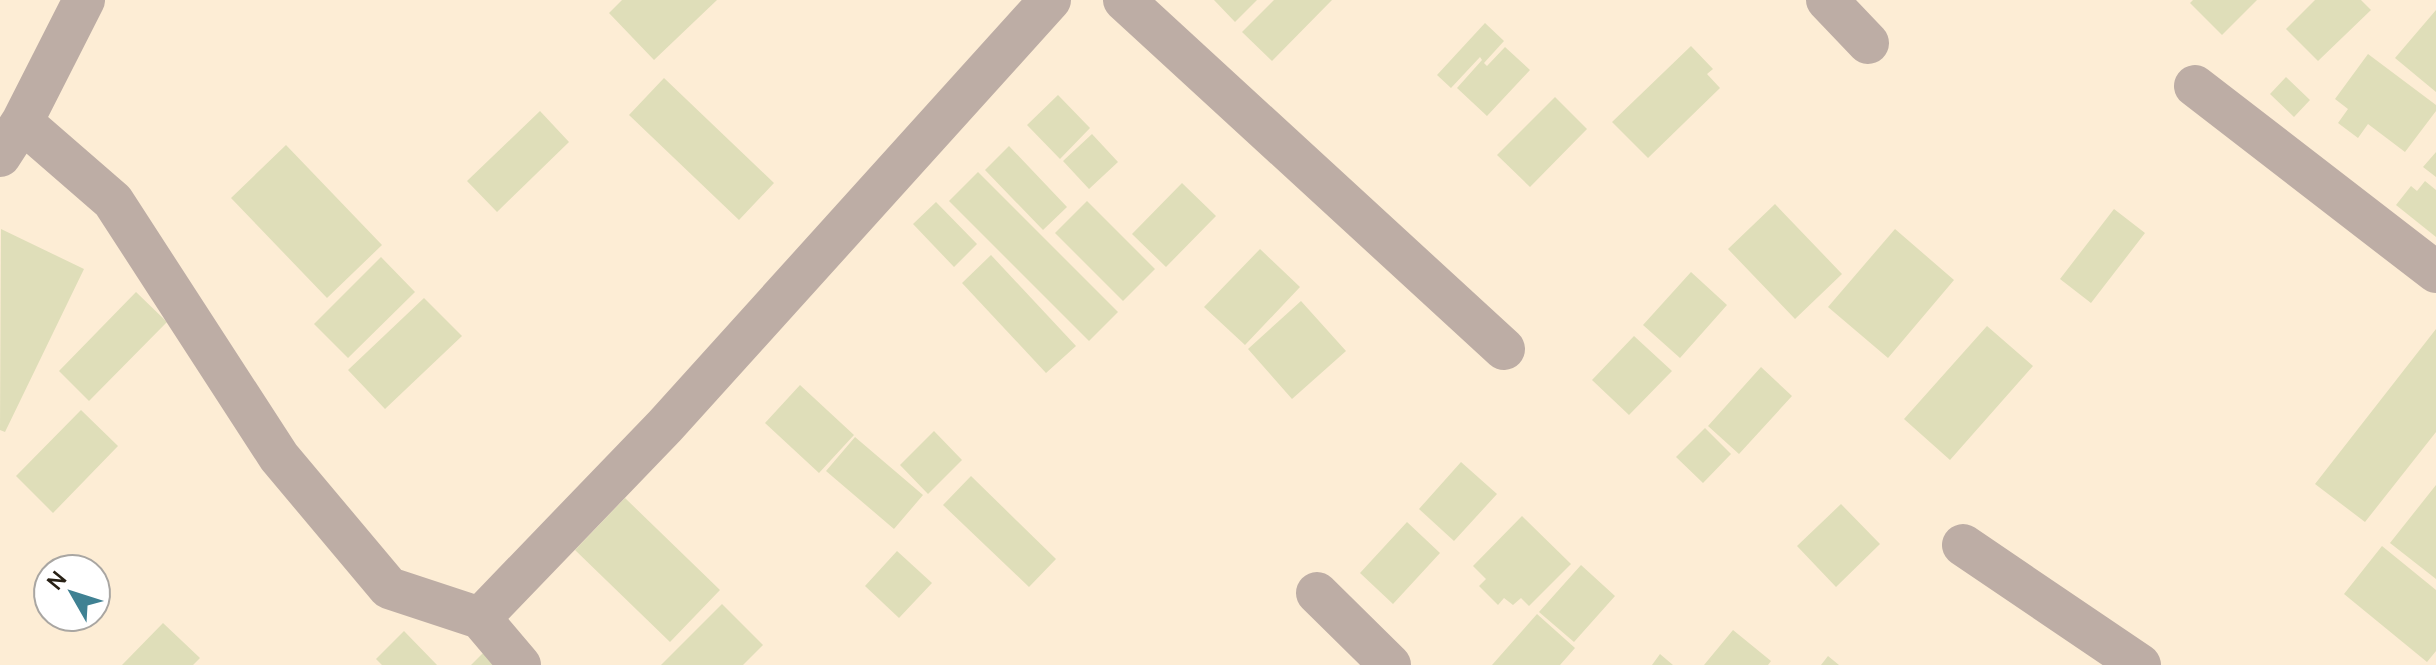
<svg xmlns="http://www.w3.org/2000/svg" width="2436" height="665" viewBox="0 0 2436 665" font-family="Manrope,sans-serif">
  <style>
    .building { fill: #dfdeb9 }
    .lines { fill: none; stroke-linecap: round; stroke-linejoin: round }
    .minor { stroke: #bdada5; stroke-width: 42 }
  </style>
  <rect width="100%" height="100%" fill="#fdedd5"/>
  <!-- building -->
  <path class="building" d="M 622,0 L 717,0 L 654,60 L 609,13 Z
    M 1214,0 L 1257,0 L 1235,22 Z
    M 1274,0 L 1332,0 L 1272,61 L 1242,32 Z
    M 2193,0 L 2257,0 L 2222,35 L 2190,3 Z
    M 2315,0 L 2361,0 L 2371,10 L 2318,61 L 2286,29 Z
    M 2436,10 L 2436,92 L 2395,58 Z
    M 1485,23 L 1504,41 L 1484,63 L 1487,66 L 1505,47 L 1530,70 L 1487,116 L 1457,88 L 1482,60 L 1480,57 L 1451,88 L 1437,75 Z
    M 1691,46 L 1713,69 L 1707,74 L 1720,88 L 1648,158 L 1612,122 Z
    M 2368,54 L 2436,105 L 2436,111 L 2405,152 L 2368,124 L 2358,138 L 2338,123 L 2348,109 L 2335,99 Z
    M 2286,77 L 2310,100 L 2294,117 L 2270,94 Z
    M 664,78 L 774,183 L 739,220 L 629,115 Z
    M 1058,95 L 1090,128 L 1060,159 L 1027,125 Z
    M 1555,97 L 1587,129 L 1530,187 L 1497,155 Z
    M 540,111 L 569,142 L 497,212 L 467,181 Z
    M 1092,134 L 1118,162 L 1089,189 L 1063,161 Z
    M 286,145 L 382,245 L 327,298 L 231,198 Z
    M 1009,146 L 1067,207 L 1043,230 L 985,170 Z
    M 2436,152 L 2436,177 L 2423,167 Z
    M 978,172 L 1118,312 L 1089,341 L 949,201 Z
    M 2425,181 L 2436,190 L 2436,237 L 2396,205 L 2411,186 L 2417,191 Z
    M 1182,183 L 1216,216 L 1166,267 L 1132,234 Z
    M 1087,201 L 1155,269 L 1123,301 L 1055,233 Z
    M 936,202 L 977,244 L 954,267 L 913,224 Z
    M 1775,204 L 1842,274 L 1795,319 L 1728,249 Z
    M 2114,209 L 2145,233 L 2091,303 L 2060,279 Z
    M 1,229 L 84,269 L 5,432 L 0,430 Z
    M 1895,229 L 1954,280 L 1888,358 L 1828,307 Z
    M 1260,249 L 1300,287 L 1245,345 L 1204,307 Z
    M 991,255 L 1076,346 L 1046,373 L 962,283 Z
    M 381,257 L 415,292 L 348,358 L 314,324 Z
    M 1691,272 L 1727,305 L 1680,358 L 1643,325 Z
    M 136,292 L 167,322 L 89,401 L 59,371 Z
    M 424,298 L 462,336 L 385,409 L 348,370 Z
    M 1301,301 L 1346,351 L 1292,399 L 1248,349 Z
    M 1987,326 L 2033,366 L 1950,460 L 1904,419 Z
    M 2436,329 L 2436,432 L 2365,522 L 2315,484 Z
    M 1634,336 L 1672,371 L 1629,415 L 1592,380 Z
    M 1761,367 L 1792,396 L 1739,454 L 1708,426 Z
    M 800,385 L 854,435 L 819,473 L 765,423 Z
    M 81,410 L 118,446 L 53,513 L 16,476 Z
    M 1705,428 L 1731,454 L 1703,483 L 1676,457 Z
    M 934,431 L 962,460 L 928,494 L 900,465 Z
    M 855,437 L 923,495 L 894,529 L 826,471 Z
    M 1461,462 L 1497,494 L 1454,541 L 1419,509 Z
    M 971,476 L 1056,559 L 1029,587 L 943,505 Z
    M 2436,485 L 2436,579 L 2390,543 Z
    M 625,498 L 720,590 L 670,642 L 575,550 Z
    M 1841,504 L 1880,544 L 1836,587 L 1797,546 Z
    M 1522,516 L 1571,564 L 1529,606 L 1521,598 L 1513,605 L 1504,598 L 1498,605 L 1479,586 L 1486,579 L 1473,566 Z
    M 1407,522 L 1440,553 L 1393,604 L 1360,573 Z
    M 2382,546 L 2436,590 L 2436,651 L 2427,662 L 2344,594 Z
    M 897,551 L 932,583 L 899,618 L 865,586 Z
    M 1581,565 L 1615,596 L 1574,642 L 1539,612 Z
    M 722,604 L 763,645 L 743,665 L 661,665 Z
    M 1537,614 L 1575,648 L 1560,665 L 1492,665 Z
    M 163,623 L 200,658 L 193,665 L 122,665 Z
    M 1733,630 L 1771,661 L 1768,665 L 1704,665 Z
    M 404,631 L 437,665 L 382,665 L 376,659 Z
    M 484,652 L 496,665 L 471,665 Z
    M 1660,654 L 1673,665 L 1652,665 Z
    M 1828,656 L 1839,665 L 1821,665 Z"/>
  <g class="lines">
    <!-- minor -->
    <path class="minor" d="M 84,0 L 22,122 L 113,201 L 279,457 L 389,588 L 480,618 L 520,665
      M 1124,0 L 1504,349
      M 1827,0 L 1868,43
      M 2195,86 L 2436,272
      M 0,156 L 22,122
      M 1963,545 L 2140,665
      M 1317,593 L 1390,665
      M 480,618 L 665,426 L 1050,0"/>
  </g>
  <!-- north arrow -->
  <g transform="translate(72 593) rotate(309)"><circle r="38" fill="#ffffff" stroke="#a9a6a2" stroke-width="2"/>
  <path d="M0-6L14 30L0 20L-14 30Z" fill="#3f8193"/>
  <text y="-12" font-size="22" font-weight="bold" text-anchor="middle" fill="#282116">N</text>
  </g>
</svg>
